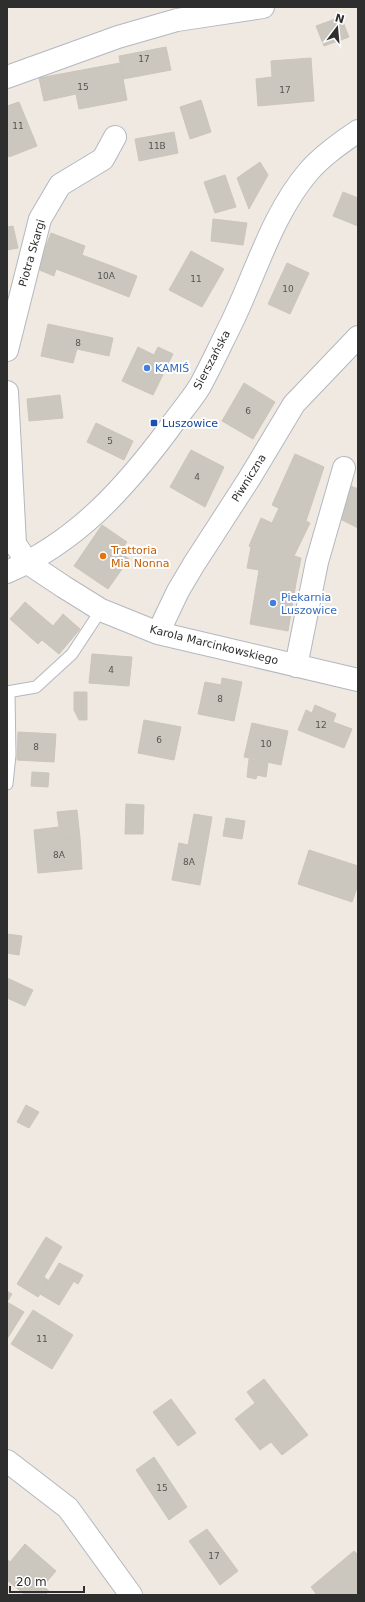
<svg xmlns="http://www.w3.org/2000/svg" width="365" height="1602" viewBox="0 0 365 1602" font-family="'DejaVu Sans',sans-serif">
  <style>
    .building { fill: #cbc7bf; stroke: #cbc5ba }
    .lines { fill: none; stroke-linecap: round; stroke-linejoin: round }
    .lane-casing { stroke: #b4b7c1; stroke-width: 13 }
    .street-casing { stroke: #b4b7c1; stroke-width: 24 }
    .secondary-casing { stroke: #b4b7c1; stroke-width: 24 }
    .lane { stroke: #fff; stroke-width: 11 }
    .street { stroke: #fff; stroke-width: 22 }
    .secondary { stroke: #fff; stroke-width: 22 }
    .shop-dot { fill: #3f7fe0; stroke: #fff; stroke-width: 1.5 }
    .transit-dot { fill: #1a4fb4; stroke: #fff; stroke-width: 1.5 }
    .food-dot { fill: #e8710a; stroke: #fff; stroke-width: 1.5 }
    .labels { text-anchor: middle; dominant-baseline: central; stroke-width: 4; stroke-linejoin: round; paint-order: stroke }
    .number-label { font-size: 9px; fill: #555452 }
    .street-label { font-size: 11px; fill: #2e2e2e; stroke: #fff }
    .shop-label { font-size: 11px; fill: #366cbe; stroke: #fff; text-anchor: start }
    .transit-label { font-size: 11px; fill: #164399; stroke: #fff; text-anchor: start }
    .food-label { font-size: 11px; fill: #c56008; stroke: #fff; text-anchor: start }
  </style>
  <rect width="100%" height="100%" fill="#efe9e1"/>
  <!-- building -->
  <path class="building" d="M 341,17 L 349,37 L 324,46 L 316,26 Z
    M 166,47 L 171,70 L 123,79 L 119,56 Z
    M 311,58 L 314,101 L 258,106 L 256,79 L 272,77 L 271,61 Z
    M 120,63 L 127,100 L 79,109 L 76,94 L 44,101 L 39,78 Z
    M 201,100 L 211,132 L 190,139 L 180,107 Z
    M 19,102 L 37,146 L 9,157 L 7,152 L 7,106 Z
    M 174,132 L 178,153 L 139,161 L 135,139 Z
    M 260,162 L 268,175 L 249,209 L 237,178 Z
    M 225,175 L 236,207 L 215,213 L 204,182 Z
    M 343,192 L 358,198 L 358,226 L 333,216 Z
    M 213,219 L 247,223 L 243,245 L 211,241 Z
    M 13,226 L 18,248 L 7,250 L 7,227 Z
    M 51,233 L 85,246 L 82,255 L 109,265 L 101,286 L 56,269 L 54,276 L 37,269 Z
    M 191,251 L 224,269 L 202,307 L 169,290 Z
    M 287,263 L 309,273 L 290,314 L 268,304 Z
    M 109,265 L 137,276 L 129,297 L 101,286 Z
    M 48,324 L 113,338 L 109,356 L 77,349 L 73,363 L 41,356 Z
    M 138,347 L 154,355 L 158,347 L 173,354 L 153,395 L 122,381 Z
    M 244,383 L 275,402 L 253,439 L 222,421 Z
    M 60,395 L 63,418 L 29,421 L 27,399 Z
    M 96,423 L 133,441 L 124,460 L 87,442 Z
    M 191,450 L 224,467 L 205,507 L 170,487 Z
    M 295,454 L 324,467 L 306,521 L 272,505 Z
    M 351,486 L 358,489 L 358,528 L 336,517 Z
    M 279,508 L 310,523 L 294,556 L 301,558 L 296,583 L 258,576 L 259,570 L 247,568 L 251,547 L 249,546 L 261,518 L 272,523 Z
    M 102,525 L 127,542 L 119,552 L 129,559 L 108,589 L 74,566 Z
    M 258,576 L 296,583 L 288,631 L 250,624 Z
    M 25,602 L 53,626 L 63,614 L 80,629 L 59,654 L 42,640 L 38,644 L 10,619 Z
    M 92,654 L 132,657 L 129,686 L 89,683 Z
    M 222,678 L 242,682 L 234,721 L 198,714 L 205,682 L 221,685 Z
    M 74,692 L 87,692 L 87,720 L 79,720 L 74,710 Z
    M 315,705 L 336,714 L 333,722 L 352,729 L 344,748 L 298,730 L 306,710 L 312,713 Z
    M 144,720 L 181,727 L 174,760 L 138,753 Z
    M 252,723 L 288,731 L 281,765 L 244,757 Z
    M 18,732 L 56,734 L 54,762 L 17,760 Z
    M 249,759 L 268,763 L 266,777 L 257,775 L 256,779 L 247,777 Z
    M 32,772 L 49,773 L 48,787 L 31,786 Z
    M 126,804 L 144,805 L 143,834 L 125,834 Z
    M 77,810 L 80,838 L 35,841 L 34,830 L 59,827 L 57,812 Z
    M 194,814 L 212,817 L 200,885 L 172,880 L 179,843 L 188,845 Z
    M 226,818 L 245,821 L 242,839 L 223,836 Z
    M 80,838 L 82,869 L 38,873 L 35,841 Z
    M 309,850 L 358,866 L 358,885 L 352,902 L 298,884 Z
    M 7,934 L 22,936 L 19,955 L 7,953 Z
    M 7,978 L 33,990 L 25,1006 L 7,998 Z
    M 26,1105 L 39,1112 L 29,1128 L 17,1122 Z
    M 46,1237 L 62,1247 L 44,1277 L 49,1281 L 38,1297 L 17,1284 Z
    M 59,1263 L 83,1275 L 78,1284 L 55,1270 Z
    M 55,1270 L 74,1281 L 59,1305 L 40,1294 Z
    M 7,1291 L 12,1294 L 7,1302 L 24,1312 L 7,1339 Z
    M 33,1310 L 73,1335 L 52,1369 L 11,1344 Z
    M 264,1379 L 308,1435 L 282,1455 L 271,1442 L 260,1450 L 235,1419 L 255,1403 L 247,1392 Z
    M 171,1399 L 196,1433 L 178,1446 L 153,1412 Z
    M 154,1457 L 187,1507 L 169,1520 L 136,1470 Z
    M 207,1529 L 238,1571 L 220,1585 L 189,1541 Z
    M 25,1544 L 56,1571 L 43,1586 L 49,1591 L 45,1595 L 25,1595 L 7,1580 L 7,1559 L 10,1562 Z
    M 354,1551 L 358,1555 L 358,1595 L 317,1595 L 311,1587 Z"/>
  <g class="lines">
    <!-- lane casing -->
    <g class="lane-casing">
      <path id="lane" d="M 7,692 L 36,687 L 72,654 L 101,610
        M 7,784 L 10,755 L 9,692"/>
    </g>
    <!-- street casing -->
    <g class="street-casing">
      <path id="street" d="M 7,77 L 118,37 L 177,20 L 263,7
        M 7,350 L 40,219 L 60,185 L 103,159 L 115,137
        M 7,392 L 15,544 L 28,563 L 64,587 L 101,610 L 158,633 L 358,680
        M 158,633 L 178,591 L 194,564 L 249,479 L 294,404 L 358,337
        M 296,666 L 317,562 L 344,468
        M 7,1461 L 68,1508 L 131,1595"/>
    </g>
    <!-- secondary casing -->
    <g class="secondary-casing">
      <path id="secondary" d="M 7,572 C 77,541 123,490 168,430 C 178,415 191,401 200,386 C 211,366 221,344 231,324 C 256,273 272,214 309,171 C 323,155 341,143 358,131"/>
    </g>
    <!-- lane -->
    <use href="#lane" class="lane"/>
    <!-- street -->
    <use href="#street" class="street"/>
    <!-- secondary -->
    <use href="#secondary" class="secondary"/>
  </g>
  <!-- markers -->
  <g class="shop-dot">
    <circle cx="147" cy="368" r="4"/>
    <circle cx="273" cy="603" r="4"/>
  </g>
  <rect class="transit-dot" x="150" y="419" width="8" height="8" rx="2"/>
  <circle class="food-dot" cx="103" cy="556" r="4"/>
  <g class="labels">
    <!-- number labels -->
    <g class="number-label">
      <text x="144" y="59">17</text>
      <text x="83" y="87">15</text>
      <text x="285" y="90">17</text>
      <text x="18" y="126">11</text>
      <text x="157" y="146">11B</text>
      <text x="106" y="276">10A</text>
      <text x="196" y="279">11</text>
      <text x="288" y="289">10</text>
      <text x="78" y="343">8</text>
      <text x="248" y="411">6</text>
      <text x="110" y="441">5</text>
      <text x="197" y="477">4</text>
      <text x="111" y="670">4</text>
      <text x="220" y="699">8</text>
      <text x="321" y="725">12</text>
      <text x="159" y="740">6</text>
      <text x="266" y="744">10</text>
      <text x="36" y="747">8</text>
      <text x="59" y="855">8A</text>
      <text x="189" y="862">8A</text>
      <text x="42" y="1339">11</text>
      <text x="162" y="1488">15</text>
      <text x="214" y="1556">17</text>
    </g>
    <!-- street labels -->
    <g class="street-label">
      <text transform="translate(32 253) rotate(-74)">Piotra Skargi</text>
      <text transform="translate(212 360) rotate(-62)">Sierszańska</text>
      <text transform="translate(249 478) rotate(-58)">Piwniczna</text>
      <text transform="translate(214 645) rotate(14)">Karola Marcinkowskiego</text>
    </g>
    <!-- shop labels -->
    <g class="shop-label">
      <text x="155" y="368">KAMIŚ</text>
      <text x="281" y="597">Piekarnia<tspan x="281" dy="13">Luszowice</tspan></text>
    </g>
    <!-- transit labels -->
    <g class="transit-label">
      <text x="162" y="423">Luszowice</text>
    </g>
    <!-- food labels -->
    <g class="food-label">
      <text x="111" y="550">Trattoria<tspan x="111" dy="13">Mia Nonna</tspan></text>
    </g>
  </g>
  <!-- border -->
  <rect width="365" height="1602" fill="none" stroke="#2e2e2e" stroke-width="16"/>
  <!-- north arrow -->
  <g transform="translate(337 28) rotate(16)" stroke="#ffffff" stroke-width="3" paint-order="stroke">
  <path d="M0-3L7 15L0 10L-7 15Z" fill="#2e2e2e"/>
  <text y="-6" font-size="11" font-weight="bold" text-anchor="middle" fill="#2e2e2e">N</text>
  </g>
  <!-- scale -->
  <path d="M10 1586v6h74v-6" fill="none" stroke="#2e2e2e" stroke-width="2"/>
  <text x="16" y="1586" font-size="12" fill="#2e2e2e" stroke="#ffffff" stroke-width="3" paint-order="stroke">20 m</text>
</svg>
